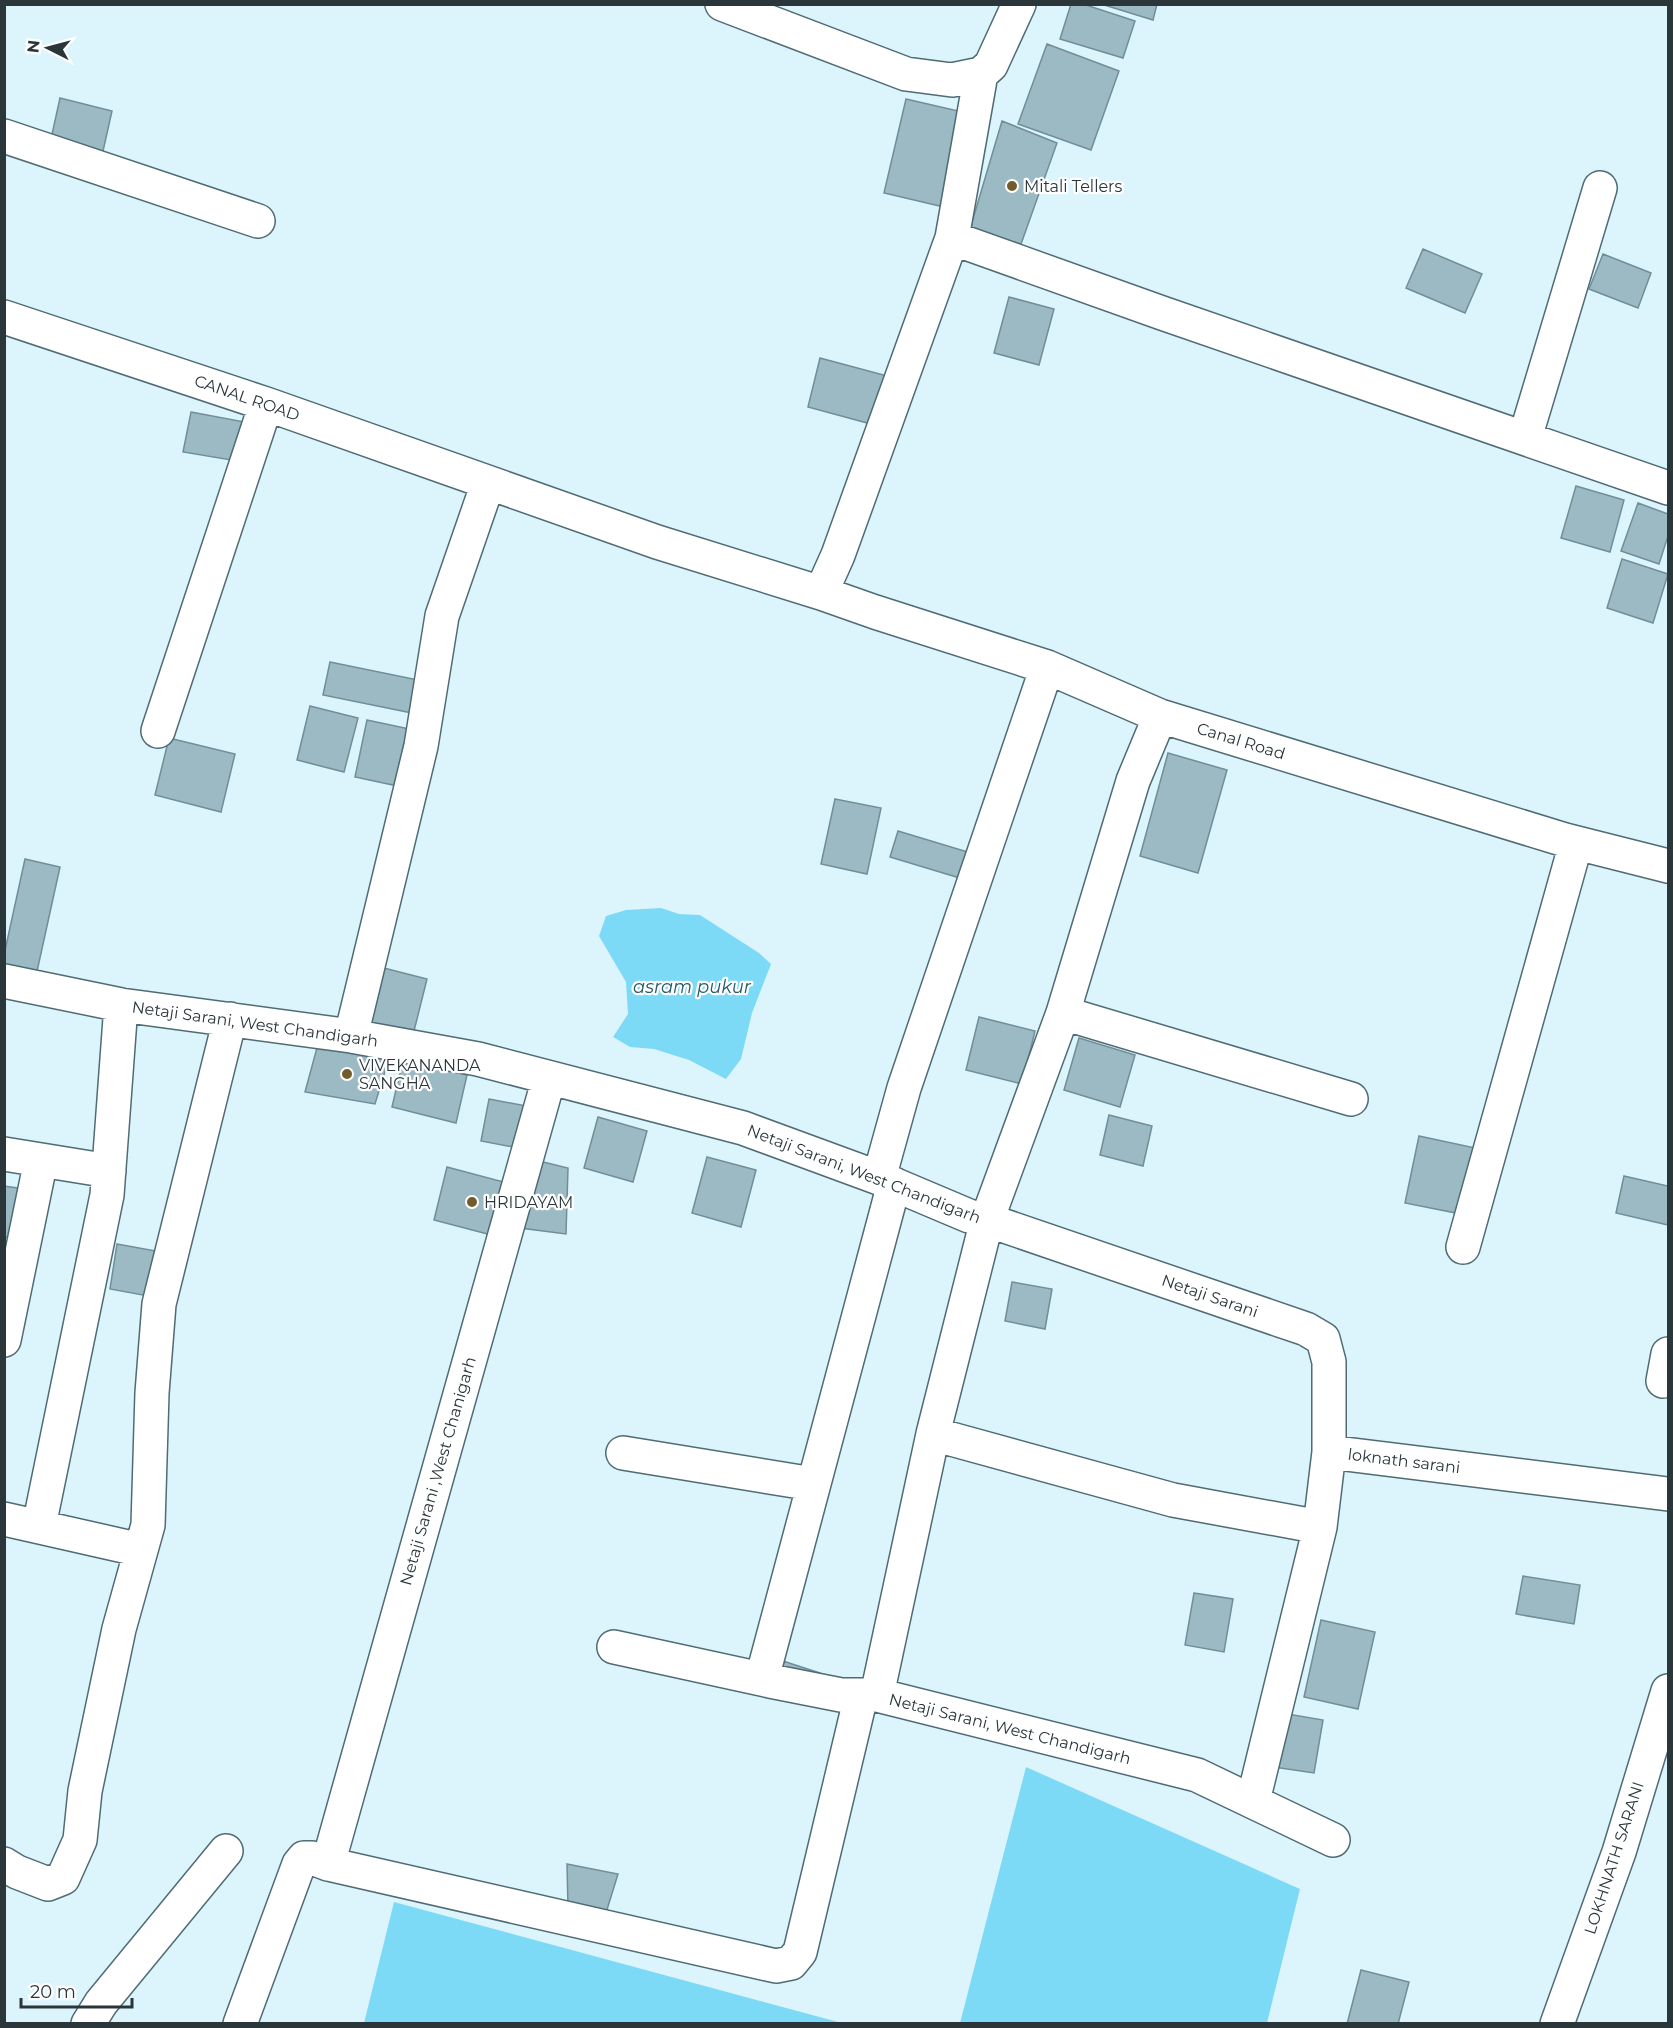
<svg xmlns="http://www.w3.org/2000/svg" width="1673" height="2028" viewBox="0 0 1673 2028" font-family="Montserrat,sans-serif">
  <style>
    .water { fill: #7ddaf7 }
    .building { fill: #9bbac4; stroke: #718e98; stroke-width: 1.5 }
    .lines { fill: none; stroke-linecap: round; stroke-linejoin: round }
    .minor-casing { stroke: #4f6b74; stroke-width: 36 }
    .minor { stroke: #fff; stroke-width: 33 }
    .poi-dot { fill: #725c2c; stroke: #fff; stroke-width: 2 }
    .labels { text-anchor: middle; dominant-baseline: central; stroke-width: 4.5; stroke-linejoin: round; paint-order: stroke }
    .poi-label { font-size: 16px; fill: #2a363a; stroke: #fff; text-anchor: start }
    .street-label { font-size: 16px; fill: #2a363a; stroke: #fff }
    .water-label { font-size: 18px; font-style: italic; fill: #245968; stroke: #fff }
  </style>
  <rect width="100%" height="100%" fill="#dcf5fd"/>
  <!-- water -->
  <path class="water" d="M 661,908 L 679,914 L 700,915 L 759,953 L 771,964 L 752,1013 L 741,1059 L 726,1079 L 689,1060 L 654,1049 L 630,1047 L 613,1037 L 628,1014 L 626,982 L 599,936 L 606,916 L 626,910 Z
    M 1026,1767 L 1300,1889 L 1267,2023 L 960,2023 Z
    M 394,1902 L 842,2023 L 364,2023 Z"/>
  <!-- building -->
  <path class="building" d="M 1071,4 L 1083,4 L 1135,21 L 1123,58 L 1060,39 Z
    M 1101,4 L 1157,4 L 1153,20 Z
    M 1047,44 L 1119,71 L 1091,150 L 1018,124 Z
    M 60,98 L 112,111 L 101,160 L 49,148 Z
    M 906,99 L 967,113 L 944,207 L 884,193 Z
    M 1002,121 L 1057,143 L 1021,244 L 970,229 Z
    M 1423,249 L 1482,274 L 1465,313 L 1406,288 Z
    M 1603,254 L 1651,273 L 1638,308 L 1589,289 Z
    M 1009,297 L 1054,309 L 1039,365 L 994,353 Z
    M 820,358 L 906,381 L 893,430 L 808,407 Z
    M 191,412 L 250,423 L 243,462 L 183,452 Z
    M 1576,486 L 1624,500 L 1610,552 L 1561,538 Z
    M 1638,503 L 1668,514 L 1668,536 L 1659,564 L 1621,551 Z
    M 1622,559 L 1668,574 L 1653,623 L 1607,608 Z
    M 330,662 L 423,681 L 417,714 L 323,695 Z
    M 310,706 L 358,718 L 344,772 L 297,760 Z
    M 367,720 L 419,731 L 407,788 L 355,777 Z
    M 169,738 L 235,754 L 221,812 L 155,795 Z
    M 1168,753 L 1227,770 L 1198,873 L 1140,856 Z
    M 835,799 L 881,808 L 867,874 L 821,864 Z
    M 898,831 L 971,853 L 963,879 L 890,857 Z
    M 25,859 L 60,867 L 34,985 L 4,979 L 4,955 Z
    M 380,967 L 427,979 L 412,1039 L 365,1028 Z
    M 979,1017 L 1035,1031 L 1022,1084 L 966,1070 Z
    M 1079,1038 L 1135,1055 L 1120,1107 L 1064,1090 Z
    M 318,1044 L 390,1055 L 375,1104 L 305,1092 Z
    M 403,1060 L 467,1075 L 456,1123 L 392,1107 Z
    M 489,1099 L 532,1107 L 524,1149 L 481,1141 Z
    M 1109,1115 L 1152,1126 L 1143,1166 L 1100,1155 Z
    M 598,1117 L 647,1131 L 633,1182 L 584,1168 Z
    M 1419,1136 L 1480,1149 L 1466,1215 L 1405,1203 Z
    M 707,1157 L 756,1170 L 741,1227 L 692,1213 Z
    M 535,1160 L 568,1168 L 566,1234 L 520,1228 Z
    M 447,1167 L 511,1184 L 499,1237 L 434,1220 Z
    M 1624,1176 L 1668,1186 L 1668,1225 L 1616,1213 Z
    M 4,1186 L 24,1189 L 17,1238 L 4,1237 Z
    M 117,1244 L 156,1251 L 148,1296 L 110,1289 Z
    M 1012,1282 L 1052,1289 L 1045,1329 L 1005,1321 Z
    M 1523,1576 L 1580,1585 L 1574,1624 L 1516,1614 Z
    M 1194,1593 L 1233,1599 L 1224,1652 L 1185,1645 Z
    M 1321,1620 L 1375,1632 L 1358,1709 L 1304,1697 Z
    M 783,1661 L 820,1673 L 817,1685 L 779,1678 Z
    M 1276,1712 L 1323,1720 L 1314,1773 L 1267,1766 Z
    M 567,1864 L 618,1874 L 606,1913 L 568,1908 Z
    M 1361,1970 L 1409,1982 L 1398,2024 L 1347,2024 Z"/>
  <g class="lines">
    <!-- minor casing -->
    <g class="minor-casing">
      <path id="minor" d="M 722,4 L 906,74 L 952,80 L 981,74 L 991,65 L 1019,4
        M 4,136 L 258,221
        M 952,238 L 1162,313 L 1668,488
        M 4,317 L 266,404 L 657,542 L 821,593 L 875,612 L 1047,667 L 1160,716 L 1565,840 L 1668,866
        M 1525,438 L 1600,188
        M 821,593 L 838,555 L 952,238 L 981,74
        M 1160,716 L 1133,781 L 1063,1013 L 987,1220 L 1306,1329 L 1323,1339 L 1329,1362 L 1329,1452
        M 158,731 L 266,404
        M 4,981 L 121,1005 L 351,1036 L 478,1059 L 743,1128 L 879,1178 L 969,1216 L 987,1220 L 933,1434 L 877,1695 L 1197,1775 L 1333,1840
        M 1063,1013 L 1351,1099
        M 351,1036 L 421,746 L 442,616 L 488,483
        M 4,1154 L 109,1171
        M 879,1178 L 904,1088 L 1047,667
        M 1463,1247 L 1576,843
        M 4,1340 L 41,1160
        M 1663,1381 L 1668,1354
        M 933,1434 L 1173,1500 L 1320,1527 L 1329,1452 L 1668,1494
        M 623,1453 L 813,1484
        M 4,1519 L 141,1550
        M 39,1526 L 107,1195 L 121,1005
        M 614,1647 L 770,1681
        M 877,1695 L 841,1695 L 770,1681 L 765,1675 L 765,1667 L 894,1184
        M 1253,1801 L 1320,1527
        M 4,1864 L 17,1872 L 48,1884 L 63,1878 L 80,1840 L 85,1791 L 119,1629 L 148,1525 L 152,1393 L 159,1304 L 230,1019
        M 328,1864 L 549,1078
        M 88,2024 L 101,2003 L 226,1851
        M 240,2024 L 299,1864 L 304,1858 L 312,1858 L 328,1864 L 776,1966 L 791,1963 L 800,1952 L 861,1696
        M 1557,2024 L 1619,1852 L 1668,1691"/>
    </g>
    <!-- minor -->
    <use href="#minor" class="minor"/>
  </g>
  <!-- markers -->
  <g class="poi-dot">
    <circle cx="1012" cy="186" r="6"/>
    <circle cx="347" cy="1074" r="6"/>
    <circle cx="472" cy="1202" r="6"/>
  </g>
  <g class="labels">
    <!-- poi labels -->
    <g class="poi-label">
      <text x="1024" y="186">Mitali Tellers</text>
      <text x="359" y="1065">VIVEKANANDA<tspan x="359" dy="18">SANGHA</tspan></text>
      <text x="484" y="1202">HRIDAYAM</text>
    </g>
    <!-- street labels -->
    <g class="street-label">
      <text transform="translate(247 398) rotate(19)">CANAL ROAD</text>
      <text transform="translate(1241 741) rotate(17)">Canal Road</text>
      <text transform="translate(255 1024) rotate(8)">Netaji Sarani, West Chandigarh</text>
      <text transform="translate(864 1174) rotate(21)">Netaji Sarani, West Chandigarh</text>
      <text transform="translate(1210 1296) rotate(19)">Netaji Sarani</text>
      <text transform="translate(1404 1461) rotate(7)">loknath sarani</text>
      <text transform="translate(438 1471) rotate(-74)">Netaji Sarani ,West Chanigarh</text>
      <text transform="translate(1010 1729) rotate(14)">Netaji Sarani, West Chandigarh</text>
      <text transform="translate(1614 1858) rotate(-72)">LOKHNATH SARANI</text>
    </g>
    <!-- water labels -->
    <g class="water-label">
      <text x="692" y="987">asram pukur</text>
    </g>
  </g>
  <!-- border -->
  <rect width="1673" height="2028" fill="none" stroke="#2a363a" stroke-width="12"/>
  <!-- north arrow -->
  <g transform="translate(48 48) rotate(276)" stroke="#ffffff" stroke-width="4.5" paint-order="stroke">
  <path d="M0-4.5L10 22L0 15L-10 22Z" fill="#2a363a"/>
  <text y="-9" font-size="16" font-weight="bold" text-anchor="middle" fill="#2a363a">N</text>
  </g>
  <!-- scale -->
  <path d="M21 1998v9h111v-9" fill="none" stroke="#2a363a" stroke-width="3"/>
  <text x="30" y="1998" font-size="18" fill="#2a363a" stroke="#ffffff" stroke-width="4.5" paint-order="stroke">20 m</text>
</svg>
